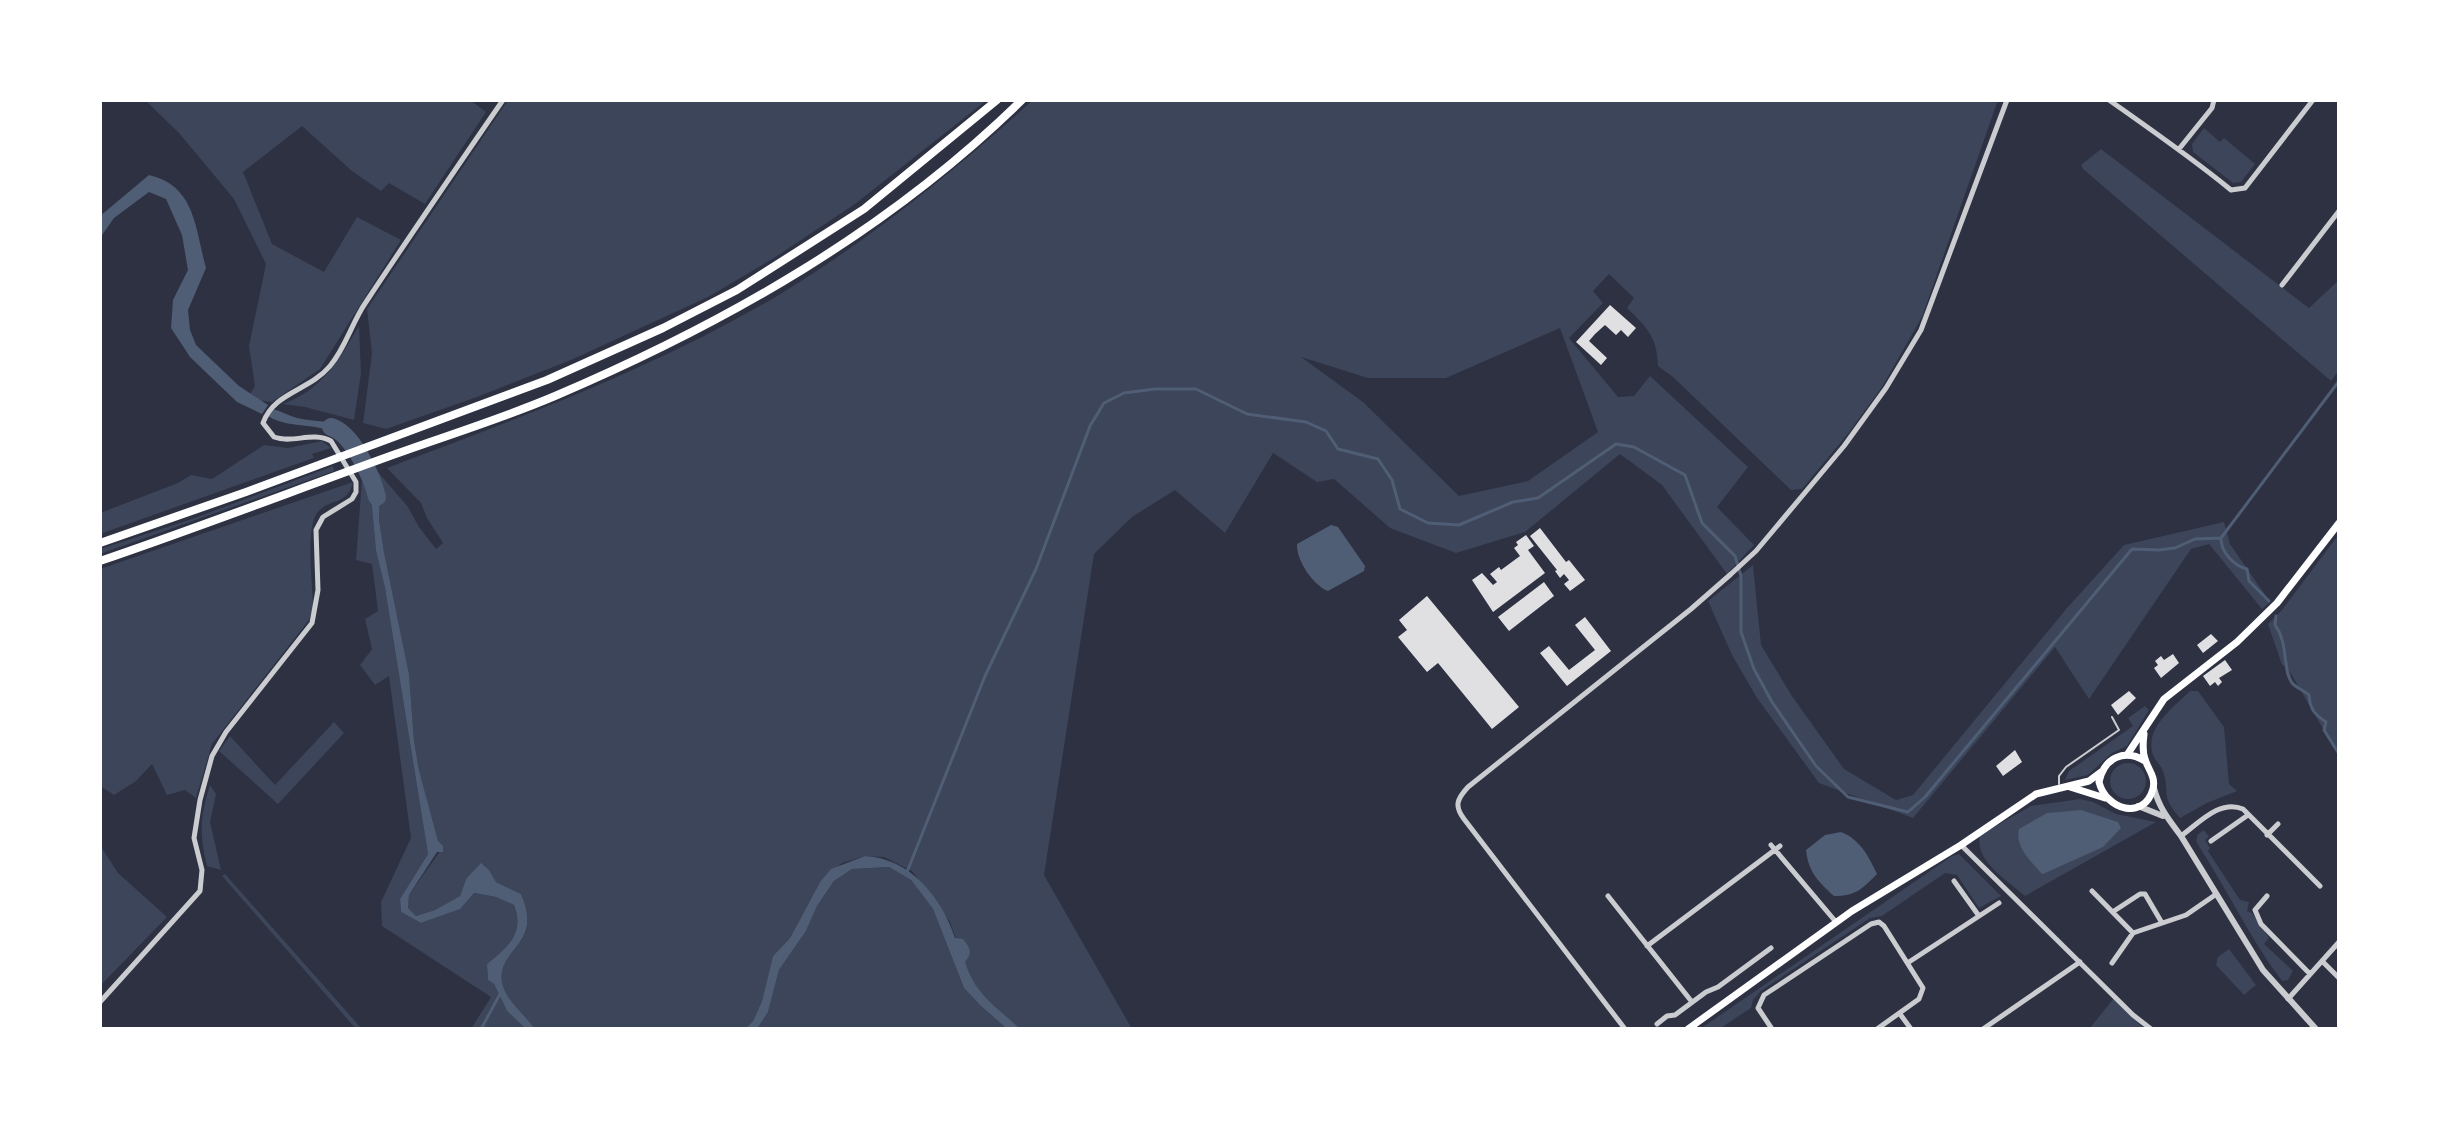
<svg xmlns="http://www.w3.org/2000/svg" width="2439" height="1129" viewBox="0 0 2439 1129" font-family="Mulish,sans-serif">
  <style>
    .green { fill: #3c4559; fill-rule: evenodd }
    .water { fill: #4f5d75 }
    .lines { fill: none; stroke-linecap: round; stroke-linejoin: round }
    .stream { stroke: #4f5d75; stroke-width: 3 }
    .river { stroke: #4f5d75; stroke-width: 18 }
    .building { fill: #e0e0e3 }
    .service { stroke: #caccd0; stroke-width: 2 }
    .minor { stroke: #caccd0; stroke-width: 5 }
    .tertiary { stroke: #caccd0; stroke-width: 6 }
    .secondary { stroke: #fff; stroke-width: 7 }
    .trunk { stroke: #fff; stroke-width: 8 }
  </style>
  <rect width="100%" height="100%" fill="#2d3142"/>
  <!-- green -->
  <path class="green" d="M 145,100 L 470,100 L 486,112 L 425,204 L 389,183 L 381,191 L 352,171 L 302,126 L 243,172 L 272,244 L 324,272 L 357,217 L 401,240 L 320,369 L 272,402 L 257,400 L 250,394 L 255,386 L 249,346 L 266,264 L 234,199 L 179,133 Z
    M 508,100 L 987,100 L 855,204 L 774,258 L 708,297 L 571,360 L 477,397 L 386,429 L 363,423 L 372,353 L 367,309 Z
    M 1033,100 L 1998,100 L 1922,317 L 1882,387 L 1847,435 L 1802,489 L 1791,490 L 1673,377 L 1658,366 C 1657,336 1647,328 1627,308 L 1634,298 L 1609,274 L 1593,291 L 1603,303 L 1569,338 L 1618,397 L 1634,396 L 1650,376 L 1748,467 L 1717,507 L 1754,545 L 1727,574 L 1662,485 L 1620,454 L 1525,532 L 1456,553 L 1390,528 L 1334,479 L 1317,482 L 1273,453 L 1225,533 L 1175,490 L 1132,517 L 1094,554 L 1044,875 L 1132,1029 L 1020,1029 L 984,998 L 972,983 L 950,922 L 912,871 L 884,857 L 865,856 L 842,863 L 820,882 L 790,938 L 773,956 L 762,1001 L 753,1021 L 745,1029 L 535,1029 C 525,1014 506,1002 502,982 C 497,948 544,945 521,894 L 496,882 L 489,870 L 466,879 L 460,896 L 435,910 L 416,916 L 408,908 L 409,895 L 443,847 L 438,842 L 419,770 L 414,741 L 409,674 L 384,552 L 379,520 L 380,485 L 373,475 L 378,472 L 408,507 L 419,527 L 436,549 L 443,543 L 427,518 L 421,503 L 387,468 C 522,417 658,367 782,293 C 872,238 955,170 1033,100 ZM 1560,328 L 1598,432 L 1528,481 L 1459,496 L 1363,402 L 1301,357 L 1368,378 L 1446,378 Z
    M 2204,128 L 2220,142 L 2224,138 L 2255,164 L 2241,182 L 2233,183 L 2193,152 L 2192,144 Z
    M 2101,149 L 2309,308 L 2339,280 L 2339,370 L 2331,381 L 2083,169 L 2081,165 Z
    M 359,326 L 361,373 L 354,420 L 305,407 L 283,404 C 323,389 338,361 359,326 Z
    M 322,441 L 331,448 L 312,454 L 314,458 L 100,534 L 100,513 L 178,483 L 191,475 L 212,479 L 264,445 L 288,448 Z
    M 333,466 L 334,471 L 100,554 L 100,549 L 192,519 Z
    M 367,477 L 370,485 L 376,551 L 385,588 L 428,854 L 400,899 L 401,912 L 421,923 L 459,909 L 473,893 L 496,897 L 514,905 C 525,933 508,947 487,964 L 488,980 L 494,984 L 507,1011 L 526,1029 L 471,1029 L 491,997 L 382,926 L 381,902 L 411,838 L 389,676 L 375,685 L 360,665 L 372,649 L 365,619 L 378,611 L 372,564 L 356,560 L 362,479 Z
    M 353,482 C 348,506 330,497 317,513 C 305,530 313,586 313,608 L 309,620 L 212,744 L 196,798 L 185,790 L 167,795 L 152,764 L 136,781 L 114,795 L 100,786 L 100,569 Z
    M 2224,522 L 2230,544 L 2270,602 L 2262,609 L 2209,544 L 2191,549 L 2089,699 L 2055,647 L 1913,818 L 1819,783 L 1757,698 L 1732,655 L 1708,601 L 1753,565 L 1761,645 L 1792,696 L 1844,769 L 1896,800 L 1913,795 L 2067,608 L 2124,545 Z
    M 2339,534 L 2339,756 L 2287,667 L 2282,665 L 2268,624 L 2282,610 Z
    M 2190,691 L 2198,691 L 2224,727 L 2229,784 L 2237,791 L 2207,803 L 2180,818 C 2159,793 2171,796 2163,771 C 2161,765 2155,761 2153,755 C 2144,728 2173,708 2190,691 Z
    M 2145,706 L 2149,710 L 2127,746 L 2112,753 L 2088,775 L 2065,780 L 2069,771 L 2133,726 L 2128,718 Z
    M 334,722 L 344,733 L 278,804 L 219,751 L 230,736 L 275,785 Z
    M2110 781a18 18 0 1 1 36 0a18 18 0 1 1-36 0Z
    M 210,785 L 216,794 L 210,822 L 221,870 L 207,866 C 199,833 200,817 210,785 Z
    M 2080,799 L 2093,802 L 2116,814 L 2156,822 L 2025,896 C 2007,880 1974,861 1980,835 L 2031,806 Z
    M 2204,830 L 2209,837 L 2205,840 L 2210,848 L 2208,851 L 2240,900 L 2249,902 L 2247,911 L 2252,913 L 2269,938 L 2264,944 L 2293,971 L 2288,980 L 2282,981 C 2250,939 2227,889 2198,845 L 2196,840 L 2198,834 Z
    M 100,845 L 118,873 L 167,917 L 100,986 Z
    M 1959,854 L 2001,896 L 1979,908 L 1957,875 L 1945,873 L 1882,916 L 1870,918 L 1761,991 L 1753,1000 L 1751,1008 L 1719,1029 L 1700,1029 L 1952,856 Z
    M 889,867 L 911,880 L 933,909 L 964,988 L 980,1005 L 1007,1029 L 757,1029 L 768,1012 L 779,970 L 806,931 L 817,906 L 834,881 L 852,869 Z
    M 225,874 L 362,1029 L 356,1029 L 222,876 Z
    M 2229,949 L 2256,985 L 2244,995 L 2216,965 L 2218,957 Z
    M 2114,998 L 2144,1029 L 2089,1029 Z"/>
  <!-- water -->
  <path class="water" d="M 149,175 C 196,186 195,229 206,268 L 188,310 L 190,330 L 196,345 L 239,386 L 268,405 L 262,414 L 237,402 L 190,357 L 171,328 L 173,300 L 188,270 L 182,235 L 166,199 L 149,192 L 114,218 L 100,238 L 100,216 Z
    M 273,409 C 281,411 289,416 297,418 C 318,423 341,418 353,440 L 346,443 C 326,418 293,432 268,416 Z
    M 373,475 L 380,485 L 379,520 L 384,552 L 409,674 L 414,741 L 419,770 L 438,841 L 443,846 L 443,852 L 437,852 L 409,895 L 408,908 L 416,916 L 435,910 L 460,896 L 466,879 L 481,863 L 489,870 L 496,882 L 521,894 C 544,945 497,948 502,982 C 506,1002 525,1014 535,1029 L 526,1029 L 507,1011 L 494,984 L 488,980 L 487,964 C 508,947 525,933 514,905 L 496,897 L 474,893 L 460,909 L 421,923 L 401,912 L 400,899 L 428,854 L 385,588 L 376,551 L 370,485 L 367,477 Z
    M 1331,525 L 1338,527 L 1365,566 L 1364,571 L 1328,591 C 1313,585 1296,560 1297,544 Z
    M 2081,810 L 2118,822 L 2121,828 L 2103,847 L 2043,874 L 2041,873 C 2030,860 2015,847 2019,829 L 2047,813 Z
    M 1841,832 C 1860,839 1869,857 1877,874 C 1862,889 1856,896 1834,896 C 1818,882 1808,871 1806,850 L 1825,835 Z
    M 865,856 C 910,858 942,898 955,938 L 963,939 C 970,948 973,952 965,962 C 976,996 995,1005 1020,1029 L 1007,1029 L 980,1005 L 964,988 L 933,909 L 911,880 L 889,867 L 852,869 L 834,881 L 817,906 L 806,931 L 779,970 L 768,1012 L 757,1029 L 745,1029 L 753,1021 L 762,1001 L 773,956 L 790,938 L 820,882 L 831,869 Z"/>
  <g class="lines">
    <!-- stream -->
    <path class="stream" d="M 2221,538 L 2339,381
      M 2221,539 C 2221,552 2234,566 2247,569 L 2249,581 L 2269,601
      M 2276,616 L 2275,625 C 2289,644 2282,669 2292,683 C 2295,687 2305,691 2309,695 C 2310,709 2314,714 2326,722 L 2324,730 L 2339,754
      M 907,872 L 985,676 L 1036,569 L 1090,426 L 1104,403 L 1124,393 L 1155,389 L 1196,389 L 1247,414 L 1306,422 L 1326,431 L 1338,449 L 1378,459 L 1392,480 L 1400,509 L 1428,523 L 1459,525 L 1513,502 L 1538,498 L 1616,444 L 1634,447 L 1685,475 L 1702,523 L 1735,556 L 1741,576 L 1741,632 L 1754,669 L 1772,702 L 1816,766 L 1848,797 L 1908,812 L 1925,797 L 2132,549 L 2159,550 L 2175,548 L 2195,539 L 2221,538
      M 481,1029 L 500,994"/>
    <!-- river -->
    <path class="river" d="M 331,427 C 352,433 372,476 377,497"/>
  </g>
  <!-- building -->
  <path class="building" d="M 1610,305 L 1636,328 L 1628,337 L 1621,330 L 1616,335 L 1605,325 L 1595,334 L 1589,341 L 1607,358 L 1601,365 L 1576,342 Z
    M 1540,528 L 1566,562 L 1569,560 L 1585,580 L 1570,591 L 1564,584 L 1569,580 L 1564,574 L 1560,578 L 1555,571 L 1557,570 L 1530,536 Z
    M 1526,535 L 1534,546 L 1528,550 L 1545,573 L 1493,612 L 1472,580 L 1482,573 L 1493,585 L 1497,582 L 1490,574 L 1499,567 L 1501,570 L 1520,556 L 1514,548 L 1518,545 L 1516,542 Z
    M 1544,582 L 1554,596 L 1509,631 L 1498,617 Z
    M 1427,596 L 1519,707 L 1492,729 L 1438,663 L 1427,672 L 1398,637 L 1407,630 L 1399,620 Z
    M 1585,617 L 1611,651 L 1567,686 L 1540,653 L 1549,646 L 1569,670 L 1595,650 L 1575,625 Z
    M 2211,634 L 2218,641 L 2203,653 L 2197,645 Z
    M 2173,654 L 2179,663 L 2161,678 L 2154,668 L 2158,665 L 2155,661 L 2161,656 L 2164,660 Z
    M 2225,660 L 2232,670 L 2219,678 L 2222,682 L 2218,686 L 2215,682 L 2210,686 L 2203,676 Z
    M 2129,691 L 2136,698 L 2118,715 L 2111,705 Z
    M 2015,750 L 2022,762 L 2003,776 L 1996,766 Z"/>
  <g class="lines">
    <!-- service -->
    <path class="service" d="M 2059,784 L 2059,776 L 2066,767 L 2119,730 L 2112,717"/>
    <!-- minor -->
    <path class="minor" d="M 2109,100 C 2150,129 2192,158 2231,190 L 2245,188 L 2313,100
      M 2179,149 L 2212,108 L 2214,100
      M 2282,285 L 2339,211
      M 2267,835 L 2278,824
      M 2181,836 C 2199,823 2220,799 2243,809 L 2320,886
      M 2211,841 L 2248,815
      M 1771,845 L 1836,922
      M 1961,845 L 2133,1015 L 2151,1029
      M 1954,881 L 1979,916
      M 2092,891 L 2133,933
      M 1608,896 L 1692,1002
      M 2267,896 L 2255,910 L 2261,924 L 2310,974
      M 2114,911 L 2140,894 L 2145,894 L 2162,923
      M 1647,946 L 1780,846
      M 2322,961 L 2339,978
      M 1909,962 L 1999,903
      M 2112,963 L 2133,933 L 2186,915 L 2215,895
      M 2288,999 L 2339,942
      M 100,1002 L 200,891 L 202,870 L 194,838 L 200,800 L 212,756 L 226,732 L 312,623 L 318,590 L 316,530 L 323,517 L 352,499 L 356,492 L 356,482 L 331,441 C 312,431 293,444 274,437 L 263,423 C 274,392 309,391 330,366 C 346,347 352,322 366,302 C 411,234 457,167 503,100
      M 1900,1014 L 1911,1029
      M 1657,1024 L 1667,1016 L 1675,1015 L 1706,992 L 1718,987 L 1771,948
      M 1625,1029 L 1464,819 C 1454,806 1457,799 1468,787 L 1691,609 L 1731,574 L 1756,551 L 1844,446 L 1886,388 L 1921,330 L 2007,100
      M 1772,1029 L 1758,1008 L 1764,995 L 1871,924 L 1879,922 L 1884,926 L 1923,988 L 1919,999 L 1877,1029
      M 1983,1029 L 2080,962"/>
    <!-- tertiary -->
    <path class="tertiary" d="M 2154,788 C 2159,808 2169,820 2181,836 L 2263,970 L 2316,1029
      M 2138,806 L 2163,816"/>
    <!-- secondary -->
    <path class="secondary" d="M 2144,734 C 2143,742 2142,751 2145,759 C 2148,770 2156,776 2153,789 C 2144,821 2106,810 2099,782 C 2104,758 2124,748 2145,761
      M 2127,755 L 2164,699 L 2237,642 L 2277,603 L 2339,523
      M 2070,787 L 2105,798
      M 1688,1029 L 1852,911 L 1961,845 L 2036,794 L 2089,781 L 2101,772"/>
    <!-- trunk -->
    <path class="trunk" d="M 100,543 L 246,492 L 547,380 L 663,328 L 737,290 L 864,209 L 997,100
      M 100,561 C 197,528 293,491 390,456 C 445,436 501,419 555,396 C 726,323 888,231 1022,100"/>
  </g>
  <!-- border -->
  <rect width="2439" height="1129" fill="none" stroke="#ffffff" stroke-width="204"/>
</svg>
